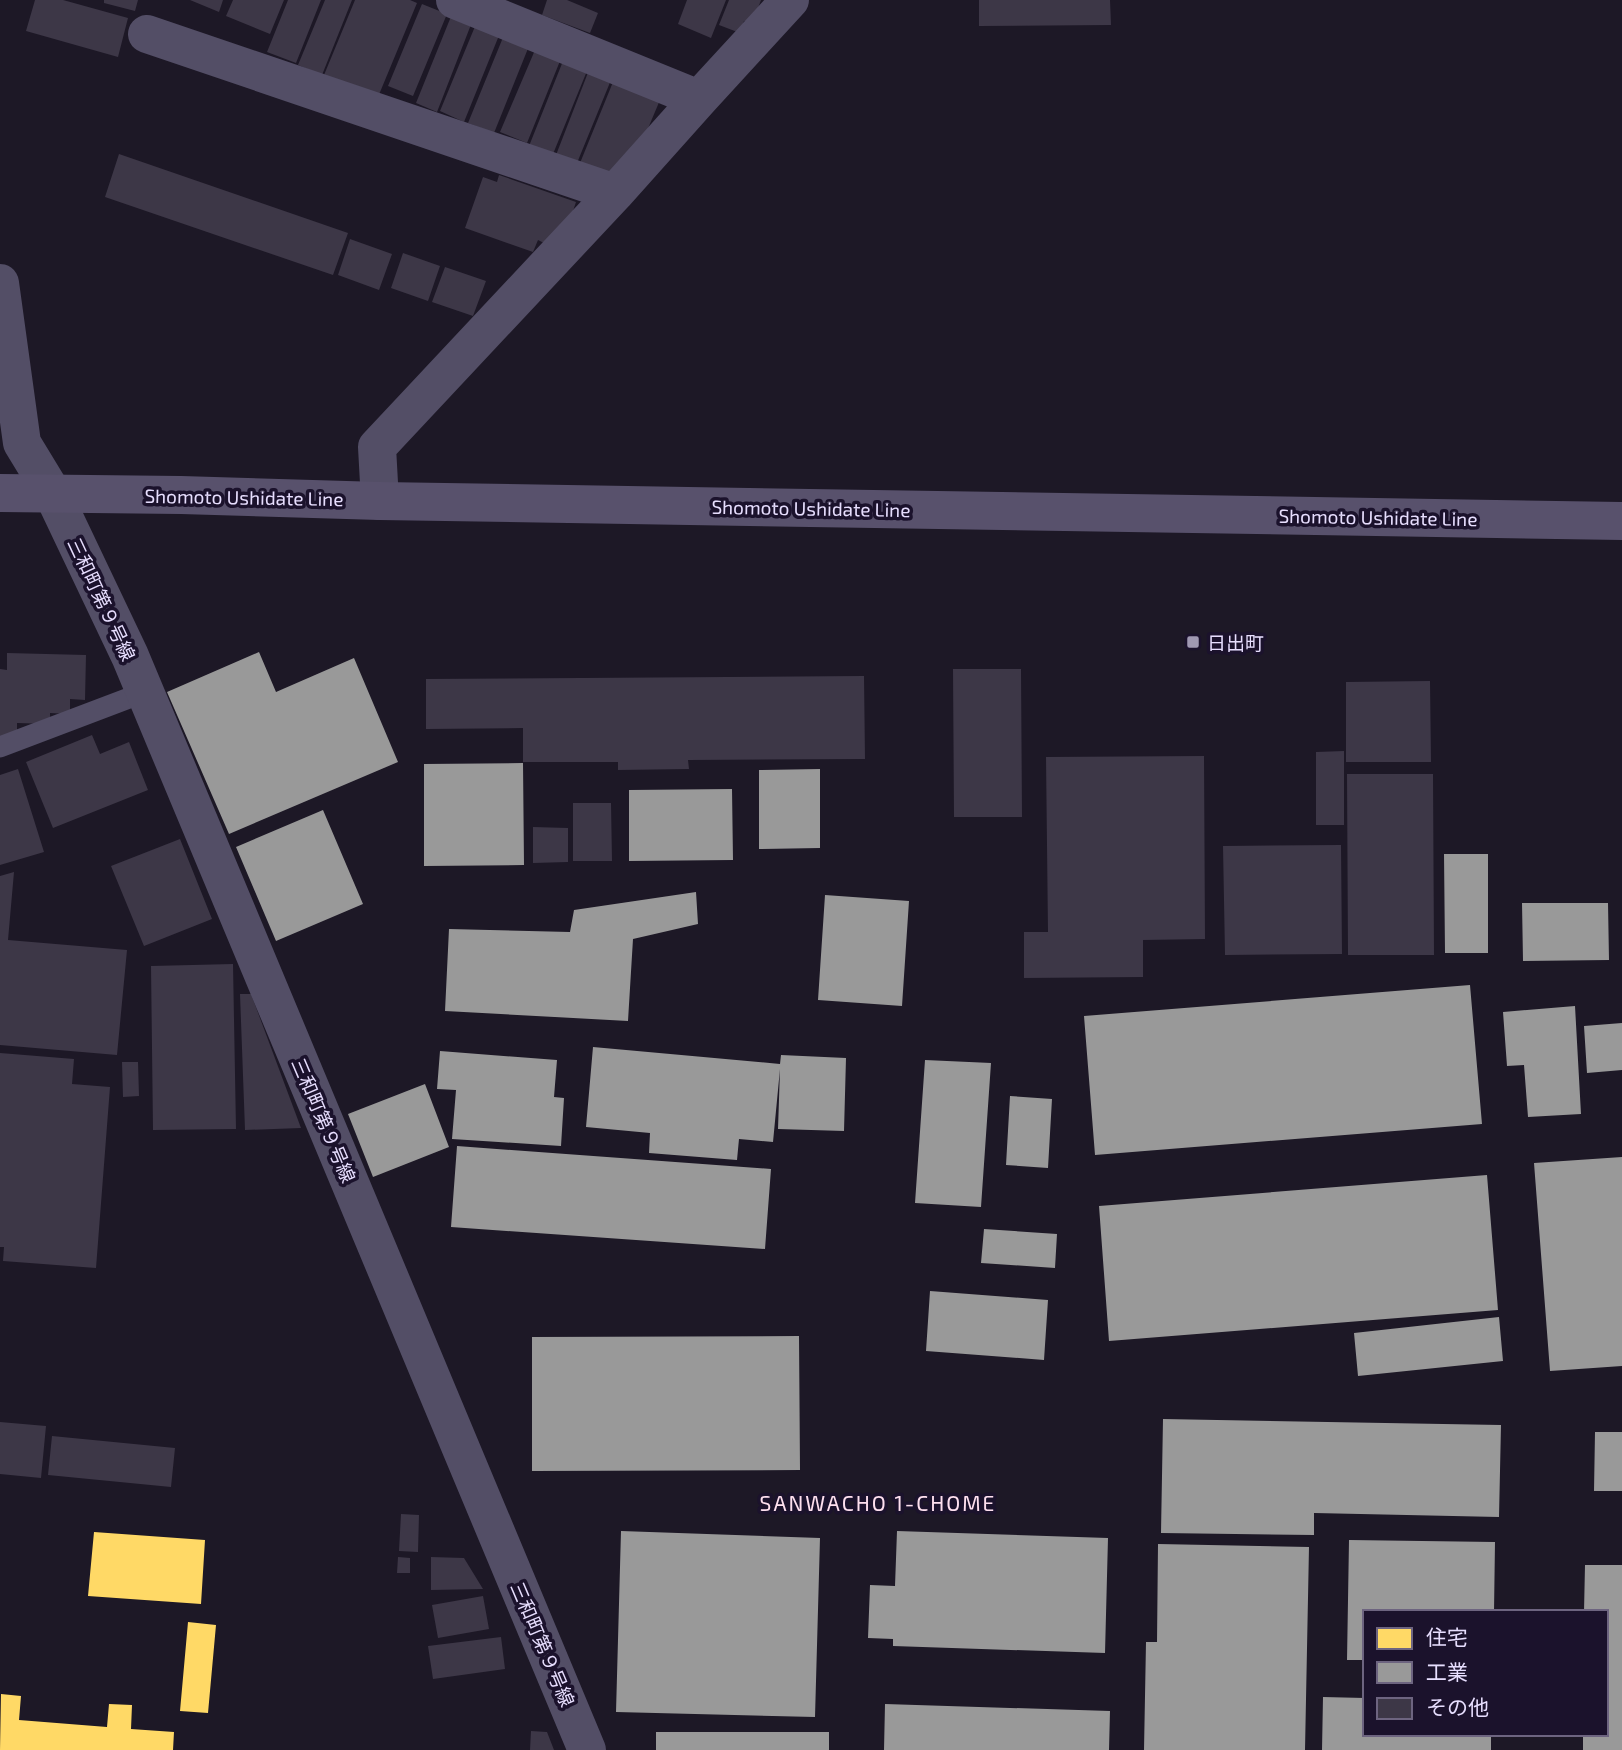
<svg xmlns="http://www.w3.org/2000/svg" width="1622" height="1750" viewBox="0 0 1622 1750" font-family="'Exo 2','Noto Sans JP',sans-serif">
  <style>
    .homes { fill: #ffd966 }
    .industry { fill: #999 }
    .building { fill: #3d3747 }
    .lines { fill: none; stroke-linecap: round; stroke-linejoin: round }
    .service { stroke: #534e66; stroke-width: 21 }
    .minor { stroke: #534e66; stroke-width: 38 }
    .secondary { stroke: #58516c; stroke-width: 38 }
    .poi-dot { fill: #a099b2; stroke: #1b122c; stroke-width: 2.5 }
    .labels { text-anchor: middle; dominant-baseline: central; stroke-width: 7; stroke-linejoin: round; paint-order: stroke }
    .street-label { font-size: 19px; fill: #e7defe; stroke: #1b122c }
    .poi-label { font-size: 19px; fill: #e7defe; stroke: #1b122c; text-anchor: start }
    .neighbourhood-label { font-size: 21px; letter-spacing: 2px; fill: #fee0ef; stroke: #1b122c }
  </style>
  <rect width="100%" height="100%" fill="#1d1826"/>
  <!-- homes -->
  <path class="homes" d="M 94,1532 L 205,1540 L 201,1604 L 88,1596 Z
    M 188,1622 L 216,1625 L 208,1713 L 180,1711 Z
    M 1,1694 L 21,1696 L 19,1720 L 107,1727 L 109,1704 L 132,1705 L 131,1729 L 174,1732 L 173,1750 L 0,1750 Z"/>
  <!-- industry -->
  <path class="industry" d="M 259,652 L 276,692 L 354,658 L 398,762 L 229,834 L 167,692 Z
    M 523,763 L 524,865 L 424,866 L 424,764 Z
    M 820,769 L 820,848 L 759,849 L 759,770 Z
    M 732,789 L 733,860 L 629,861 L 629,790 Z
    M 323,810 L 363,904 L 276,941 L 236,847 Z
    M 1444,854 L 1488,854 L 1488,953 L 1445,953 Z
    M 696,892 L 698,924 L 633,939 L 628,1021 L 445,1011 L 449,929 L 570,932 L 574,910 Z
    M 825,895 L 909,901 L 902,1006 L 818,1000 Z
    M 1522,903 L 1608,903 L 1609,960 L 1523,961 Z
    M 1470,985 L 1482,1124 L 1095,1155 L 1084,1016 Z
    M 1575,1006 L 1581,1114 L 1528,1117 L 1524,1065 L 1507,1066 L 1503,1012 Z
    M 1622,1023 L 1622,1070 L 1587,1073 L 1584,1026 Z
    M 593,1047 L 780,1064 L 781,1055 L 846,1058 L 844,1131 L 778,1129 L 780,1069 L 773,1142 L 739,1139 L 737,1160 L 649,1153 L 650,1133 L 586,1127 Z
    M 440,1051 L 557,1060 L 554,1097 L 564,1098 L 561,1146 L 452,1139 L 456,1090 L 437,1089 Z
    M 925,1060 L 991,1063 L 981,1207 L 915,1203 Z
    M 425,1084 L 449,1147 L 373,1177 L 348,1114 Z
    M 1010,1096 L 1052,1099 L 1048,1168 L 1006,1165 Z
    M 457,1146 L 771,1169 L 765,1249 L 451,1227 Z
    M 1622,1157 L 1622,1366 L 1550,1371 L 1534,1163 Z
    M 1487,1175 L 1498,1310 L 1109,1341 L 1099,1206 Z
    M 984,1229 L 1057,1234 L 1055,1268 L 981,1263 Z
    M 930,1291 L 1048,1300 L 1044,1360 L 926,1351 Z
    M 1499,1317 L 1503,1361 L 1358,1376 L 1354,1333 Z
    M 799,1336 L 800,1470 L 532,1471 L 532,1337 Z
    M 1163,1419 L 1501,1425 L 1499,1517 L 1314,1513 L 1314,1535 L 1161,1533 Z
    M 1595,1432 L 1622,1432 L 1622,1491 L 1594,1491 Z
    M 621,1531 L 820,1538 L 815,1717 L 616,1712 Z
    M 897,1531 L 1108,1538 L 1105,1653 L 893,1646 L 893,1639 L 868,1638 L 870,1585 L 895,1586 Z
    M 1349,1540 L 1495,1542 L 1494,1612 L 1365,1612 L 1365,1660 L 1347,1660 Z
    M 1158,1544 L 1309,1547 L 1305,1750 L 1144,1750 L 1146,1642 L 1157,1642 Z
    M 1585,1565 L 1622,1565 L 1622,1750 L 1583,1750 L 1583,1734 L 1606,1734 L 1606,1612 L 1584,1612 Z
    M 1323,1697 L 1365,1698 L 1365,1734 L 1491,1734 L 1491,1750 L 1322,1750 Z
    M 885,1704 L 1110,1711 L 1109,1750 L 884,1750 Z
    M 656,1732 L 829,1732 L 829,1750 L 656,1750 Z"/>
  <!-- building -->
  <path class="building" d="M 35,0 L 63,0 L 128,18 L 118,57 L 26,31 Z
    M 104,0 L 138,0 L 135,11 L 104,3 Z
    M 190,0 L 223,0 L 219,12 Z
    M 233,0 L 284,0 L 270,34 L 226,16 Z
    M 288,0 L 321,0 L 296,63 L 267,52 Z
    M 325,0 L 352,0 L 322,75 L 298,65 Z
    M 355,0 L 410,0 L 417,3 L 378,97 L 324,75 Z
    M 547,0 L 567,0 L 598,13 L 590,33 L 542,15 Z
    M 687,0 L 726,0 L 711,38 L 678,24 Z
    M 729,0 L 761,0 L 752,24 L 744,21 L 740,33 L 719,25 Z
    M 979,0 L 1110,0 L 1111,25 L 979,26 Z
    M 422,4 L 447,14 L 413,96 L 388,86 Z
    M 452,14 L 472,22 L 437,112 L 416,103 Z
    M 476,24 L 500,33 L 464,122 L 440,111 Z
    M 504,35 L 529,46 L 494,133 L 468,123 Z
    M 535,50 L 560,61 L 527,143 L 500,132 Z
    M 563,61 L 587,71 L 553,154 L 529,146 Z
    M 589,70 L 611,80 L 577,163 L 556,155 Z
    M 613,82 L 660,100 L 641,145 L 616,177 L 580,163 Z
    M 119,154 L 348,233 L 333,275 L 105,197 Z
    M 499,175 L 576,202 L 570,220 L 546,244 L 538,240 L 533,252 L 465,228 L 483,177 L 497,182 Z
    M 350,239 L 392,254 L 379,290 L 338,275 Z
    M 403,253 L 440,266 L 428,301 L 391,288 Z
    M 445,267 L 486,281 L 473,316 L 432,302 Z
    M 7,653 L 86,655 L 85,700 L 70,699 L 70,714 L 50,713 L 50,724 L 17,723 L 17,738 L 0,738 L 0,669 L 7,670 Z
    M 953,669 L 1021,669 L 1022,817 L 954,817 Z
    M 864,676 L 865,759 L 688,760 L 689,769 L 618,770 L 618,762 L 523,762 L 523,728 L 426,729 L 426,679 Z
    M 1430,681 L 1431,762 L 1346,762 L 1346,682 Z
    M 92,735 L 100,754 L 129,742 L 148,790 L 53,828 L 26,762 Z
    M 1344,751 L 1344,825 L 1316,825 L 1316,752 Z
    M 1204,756 L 1205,939 L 1143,940 L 1143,977 L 1024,978 L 1024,932 L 1048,932 L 1046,757 Z
    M 18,769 L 44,852 L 0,865 L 0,775 Z
    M 1347,774 L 1433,774 L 1434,955 L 1348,955 Z
    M 573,803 L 611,803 L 612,861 L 573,861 Z
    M 533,827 L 568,828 L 568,862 L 533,863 Z
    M 180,839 L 212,919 L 144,946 L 111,866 Z
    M 1341,845 L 1342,954 L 1225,955 L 1223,846 Z
    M 14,872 L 8,940 L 127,950 L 117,1055 L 0,1045 L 0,876 Z
    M 233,964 L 236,1129 L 153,1130 L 151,966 Z
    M 240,994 L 251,994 L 301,1128 L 245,1130 Z
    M 0,1053 L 74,1059 L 72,1084 L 110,1087 L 96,1268 L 3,1261 L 4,1247 L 0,1247 Z
    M 122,1062 L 138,1062 L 139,1096 L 123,1097 Z
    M 0,1422 L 46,1426 L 41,1478 L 0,1474 Z
    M 52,1436 L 175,1448 L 171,1487 L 48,1475 Z
    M 401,1514 L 419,1515 L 418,1552 L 399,1551 Z
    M 398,1557 L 410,1558 L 410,1573 L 397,1573 Z
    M 431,1557 L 464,1558 L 483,1589 L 431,1590 Z
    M 483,1596 L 489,1629 L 438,1638 L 432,1605 Z
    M 501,1637 L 505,1669 L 433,1679 L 428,1646 Z
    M 531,1731 L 547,1732 L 554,1750 L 530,1750 Z"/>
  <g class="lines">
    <!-- service -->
    <path class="service" d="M 0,747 L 145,692"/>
    <!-- minor -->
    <path class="minor" d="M 455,0 L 699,99
      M 147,34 L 615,193
      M 0,283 L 22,443 L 53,494 L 130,656 L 587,1750
      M 380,501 L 377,447 L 615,193 L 699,99 L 790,0"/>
    <!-- secondary -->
    <path class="secondary" d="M 0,493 L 181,495 L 380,501 L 1622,521"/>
  </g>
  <!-- markers -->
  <rect class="poi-dot" x="1186" y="635" width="14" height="14" rx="3.5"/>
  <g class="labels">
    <!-- street labels -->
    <g class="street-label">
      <text transform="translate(244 497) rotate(1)">Shomoto Ushidate Line</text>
      <text transform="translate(811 508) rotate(1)">Shomoto Ushidate Line</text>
      <text transform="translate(1378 517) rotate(1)">Shomoto Ushidate Line</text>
      <text transform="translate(102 599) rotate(65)">三和町第９号線</text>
      <text transform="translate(324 1120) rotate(67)">三和町第９号線</text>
      <text transform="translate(543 1644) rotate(67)">三和町第９号線</text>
    </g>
    <!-- poi labels -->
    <g class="poi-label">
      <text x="1207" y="642">日出町</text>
    </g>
    <!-- neighbourhood labels -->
    <g class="neighbourhood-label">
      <text x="878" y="1502">SANWACHO 1-CHOME</text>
    </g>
  </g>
  <!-- legend -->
  <rect x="1363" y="1610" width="245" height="126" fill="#1b122c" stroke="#6d6480" stroke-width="2"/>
  <rect x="1377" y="1628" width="35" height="21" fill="#ffd966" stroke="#6d6480" stroke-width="2"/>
  <text x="1426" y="1645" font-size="21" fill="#e7defe">住宅</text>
  <rect x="1377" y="1662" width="35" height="21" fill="#999999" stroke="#6d6480" stroke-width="2"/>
  <text x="1426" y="1680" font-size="21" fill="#e7defe">工業</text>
  <rect x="1377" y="1698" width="35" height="21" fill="#3d3747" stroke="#6d6480" stroke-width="2"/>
  <text x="1426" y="1715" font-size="21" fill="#e7defe">その他</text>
</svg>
